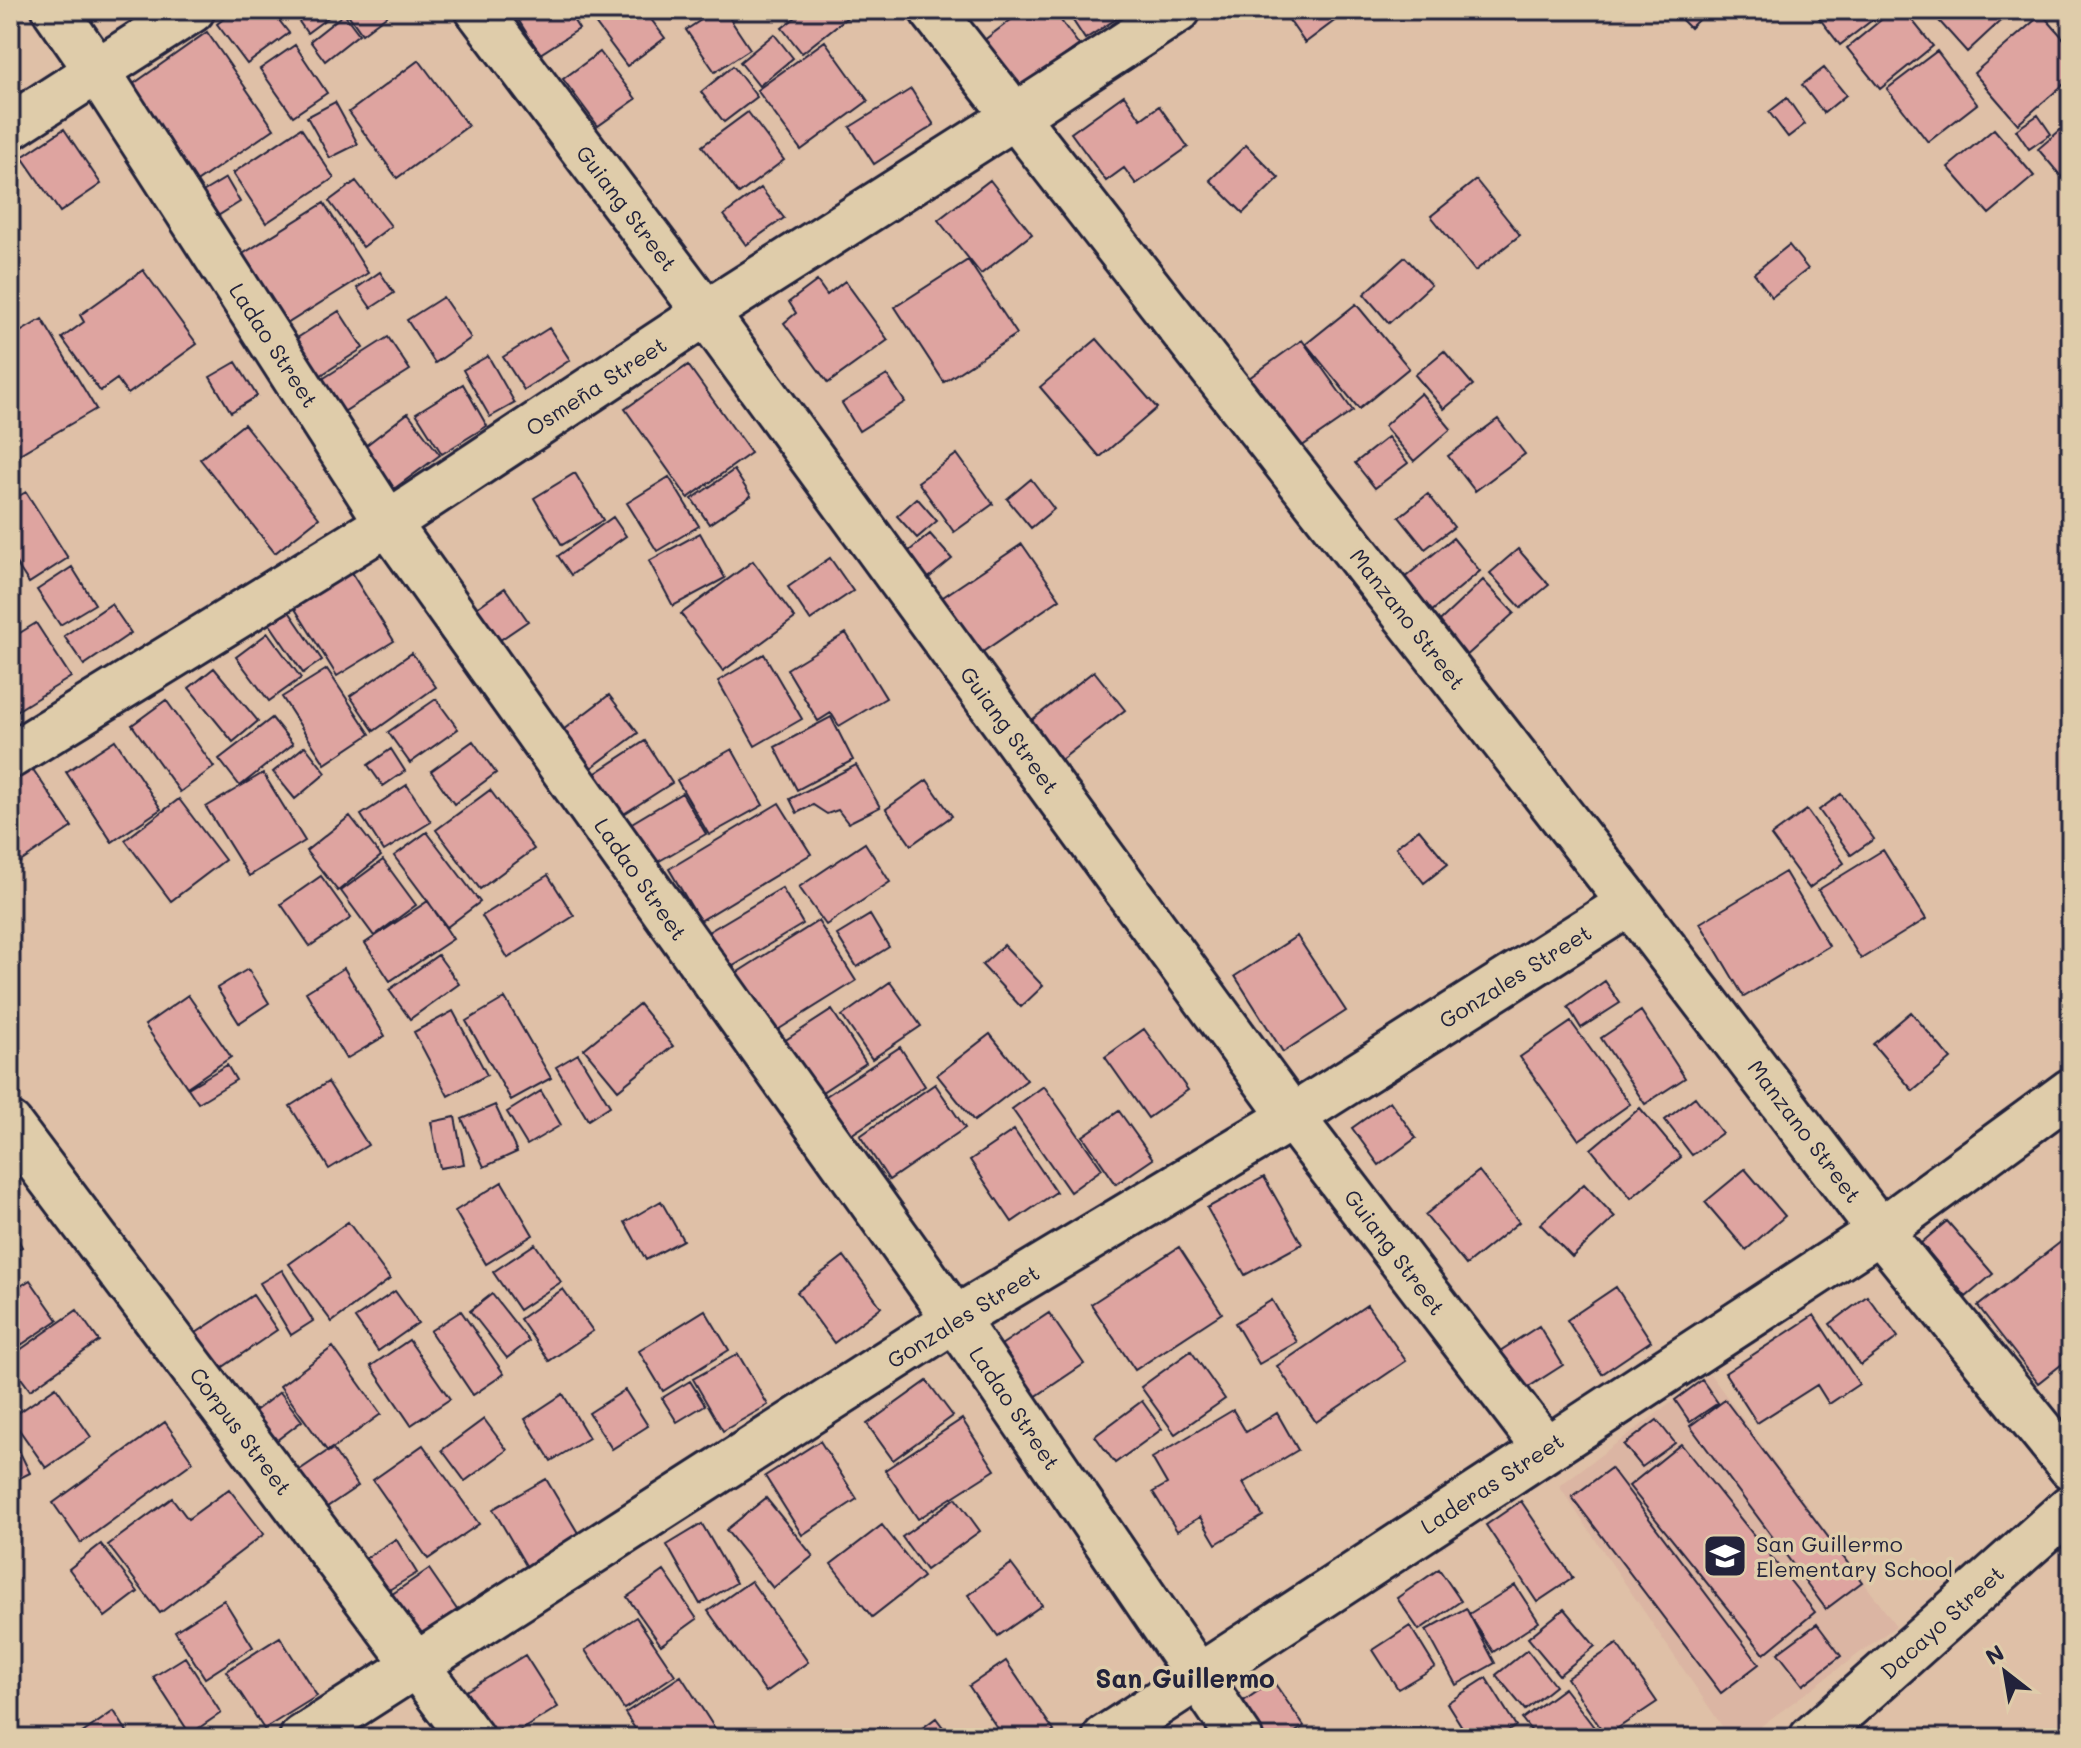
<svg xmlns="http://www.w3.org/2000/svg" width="2081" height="1748" viewBox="0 0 2081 1748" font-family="Mali,sans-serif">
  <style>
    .built { fill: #dbb5a3 }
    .building { fill: #dea4a0; stroke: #22223b; stroke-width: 2 }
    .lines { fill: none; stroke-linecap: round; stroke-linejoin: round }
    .minor-casing { stroke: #22223b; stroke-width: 50 }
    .minor { stroke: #dfccaa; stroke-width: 44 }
    .labels { text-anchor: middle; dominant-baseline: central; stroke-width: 7; stroke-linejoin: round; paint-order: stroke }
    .street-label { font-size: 22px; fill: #22223b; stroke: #dfccaa }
    .poi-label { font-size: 22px; fill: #22223b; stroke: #dfccaa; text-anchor: start }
    .quarter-label { font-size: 26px; font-weight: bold; fill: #22223b; stroke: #dfccaa }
  </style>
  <rect width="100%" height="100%" fill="#dfc0a7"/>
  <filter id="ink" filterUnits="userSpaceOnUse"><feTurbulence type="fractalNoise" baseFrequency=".0125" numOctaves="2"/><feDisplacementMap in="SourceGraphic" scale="16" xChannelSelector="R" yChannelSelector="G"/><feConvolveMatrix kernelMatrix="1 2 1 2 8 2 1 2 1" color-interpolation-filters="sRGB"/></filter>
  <g filter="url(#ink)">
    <!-- built -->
    <path class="built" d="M 1710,1374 L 1896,1626 L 1745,1738 L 1730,1738 L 1559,1486 Z"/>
    <!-- building -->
    <path class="building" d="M 70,10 L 109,10 L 83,28 Z
      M 235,10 L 271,10 L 289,33 L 247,64 L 217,24 Z
      M 291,10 L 338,10 L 307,33 Z
      M 345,10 L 392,10 L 393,11 L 362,34 Z
      M 512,10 L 567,10 L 579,29 L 540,54 Z
      M 613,10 L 644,10 L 665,38 L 627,66 L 595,23 Z
      M 716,10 L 724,10 L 750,49 L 715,72 L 686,30 Z
      M 805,10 L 846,10 L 850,15 L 802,53 L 782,28 Z
      M 1024,10 L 1053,10 L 1079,45 L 1019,89 L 983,41 Z
      M 1066,10 L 1130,10 L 1085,39 Z
      M 1282,10 L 1337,10 L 1341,16 L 1305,43 Z
      M 1672,10 L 1708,10 L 1690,28 Z
      M 1813,10 L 1885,10 L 1840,45 Z
      M 1893,10 L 1904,10 L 1933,46 L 1880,89 L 1847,48 Z
      M 1934,10 L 2010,10 L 2011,11 L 1967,52 L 1931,12 Z
      M 344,14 L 359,34 L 325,61 L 310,41 Z
      M 2042,14 L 2071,47 L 2071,78 L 2018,124 L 1974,73 Z
      M 207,32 L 274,129 L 195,183 L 129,87 Z
      M 774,34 L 793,58 L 759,86 L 740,62 Z
      M 825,41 L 868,101 L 801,150 L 757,90 Z
      M 295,45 L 327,93 L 293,116 L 260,69 Z
      M 1937,51 L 1977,104 L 1928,142 L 1887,89 Z
      M 600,52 L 636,99 L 598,126 L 563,79 Z
      M 419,60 L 468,126 L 397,178 L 349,112 Z
      M 733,66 L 757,97 L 724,122 L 701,92 Z
      M 1824,68 L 1846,95 L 1824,113 L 1802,85 Z
      M 911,89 L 934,125 L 874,164 L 850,127 Z
      M 1124,95 L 1141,119 L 1159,106 L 1188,147 L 1136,184 L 1124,168 L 1106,181 L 1071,133 Z
      M 1787,98 L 1805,124 L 1788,137 L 1769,112 Z
      M 335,102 L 358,144 L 330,158 L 307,117 Z
      M 748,112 L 784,160 L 739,194 L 702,146 Z
      M 2038,115 L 2051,134 L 2029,149 L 2016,130 Z
      M 2071,121 L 2071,176 L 2065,181 L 2038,149 Z
      M 301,128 L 334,178 L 266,223 L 233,173 Z
      M 64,129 L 101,184 L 60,212 L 22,157 Z
      M 1994,129 L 2034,176 L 1989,214 L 1948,167 Z
      M 1246,145 L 1279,178 L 1243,213 L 1210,180 Z
      M 226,178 L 240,202 L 216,217 L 201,193 Z
      M 990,180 L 1032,234 L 981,274 L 938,220 Z
      M 1476,180 L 1520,235 L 1475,271 L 1431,216 Z
      M 356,181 L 391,226 L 363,247 L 329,201 Z
      M 761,188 L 784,218 L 746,245 L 724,215 Z
      M 324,203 L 368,273 L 285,325 L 241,255 Z
      M 1789,245 L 1808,269 L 1772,297 L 1754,273 Z
      M 1405,257 L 1431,285 L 1389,323 L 1364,294 Z
      M 968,260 L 1017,334 L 944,382 L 895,307 Z
      M 143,270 L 197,344 L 128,394 L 117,379 L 100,391 L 62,338 L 84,322 L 80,315 Z
      M 380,272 L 394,293 L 371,308 L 357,288 Z
      M 817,281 L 827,295 L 845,281 L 888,340 L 828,383 L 784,323 L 796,313 L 789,302 Z
      M 443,297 L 471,338 L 435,363 L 407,320 Z
      M 1356,304 L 1409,368 L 1359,409 L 1306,344 Z
      M 339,311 L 363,348 L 315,379 L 291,342 Z
      M 42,319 L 96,409 L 11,459 L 10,338 Z
      M 549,328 L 570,360 L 524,390 L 503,357 Z
      M 388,337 L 410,370 L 334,418 L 313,385 Z
      M 1097,339 L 1157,408 L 1100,457 L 1040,387 Z
      M 1302,340 L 1353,411 L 1292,453 L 1242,383 Z
      M 1444,351 L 1473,385 L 1444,409 L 1415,375 Z
      M 488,356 L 515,403 L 490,417 L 463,370 Z
      M 236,362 L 257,396 L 231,412 L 210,377 Z
      M 688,365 L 751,453 L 688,498 L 625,409 Z
      M 887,375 L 905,402 L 859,431 L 842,403 Z
      M 463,384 L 487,426 L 442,454 L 416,413 Z
      M 1421,393 L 1451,429 L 1414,461 L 1384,426 Z
      M 408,413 L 440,455 L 391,491 L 360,450 Z
      M 1498,419 L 1525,454 L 1475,491 L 1448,456 Z
      M 244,424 L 319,518 L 275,553 L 200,459 Z
      M 1388,437 L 1408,463 L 1375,488 L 1355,463 Z
      M 957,454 L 993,504 L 954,532 L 918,482 Z
      M 734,470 L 751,496 L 709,524 L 692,499 Z
      M 575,473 L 603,520 L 562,545 L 534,498 Z
      M 669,477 L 699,526 L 657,551 L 627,503 Z
      M 1031,479 L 1054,509 L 1031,528 L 1007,499 Z
      M 26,492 L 68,558 L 29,583 L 10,554 L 10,501 Z
      M 1428,494 L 1454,527 L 1425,549 L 1399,517 Z
      M 917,498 L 937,521 L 917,538 L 897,516 Z
      M 613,517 L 626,536 L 571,575 L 558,556 Z
      M 700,533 L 725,578 L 673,606 L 649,561 Z
      M 930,534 L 952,559 L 926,580 L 904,555 Z
      M 1453,538 L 1480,571 L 1425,617 L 1397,584 Z
      M 1022,544 L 1060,599 L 978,655 L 940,599 Z
      M 1518,549 L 1549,585 L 1521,608 L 1490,573 Z
      M 830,558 L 853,591 L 810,620 L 788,587 Z
      M 753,561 L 795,618 L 723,671 L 681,614 Z
      M 72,567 L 95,604 L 60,625 L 37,590 Z
      M 349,569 L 394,641 L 337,676 L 292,604 Z
      M 1483,580 L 1514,613 L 1454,667 L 1425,635 Z
      M 505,588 L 528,621 L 484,651 L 462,618 Z
      M 111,604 L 131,633 L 84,665 L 64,636 Z
      M 288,610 L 322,660 L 303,673 L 269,623 Z
      M 36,623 L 71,677 L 10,715 L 10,639 Z
      M 268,633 L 301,678 L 269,701 L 236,657 Z
      M 846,633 L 886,698 L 839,726 L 831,713 L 818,721 L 787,669 Z
      M 412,653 L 436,687 L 374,731 L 350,696 Z
      M 764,654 L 802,719 L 755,746 L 718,681 Z
      M 214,668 L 258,721 L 233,742 L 189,688 Z
      M 327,669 L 370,734 L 325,764 L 282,697 Z
      M 1094,671 L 1125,710 L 1053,766 L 1023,727 Z
      M 609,695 L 638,733 L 587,771 L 559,733 Z
      M 436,699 L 458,729 L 410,763 L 388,732 Z
      M 166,700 L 214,767 L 180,792 L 132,725 Z
      M 831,717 L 853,760 L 797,790 L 775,747 Z
      M 272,718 L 293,744 L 240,786 L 219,759 Z
      M 115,740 L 161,809 L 112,842 L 66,772 Z
      M 473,741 L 496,773 L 454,804 L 431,771 Z
      M 645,741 L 672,783 L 605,826 L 579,784 Z
      M 305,746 L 326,773 L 295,799 L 273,772 Z
      M 391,749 L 405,771 L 383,786 L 368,765 Z
      M 732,749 L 763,805 L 709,835 L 677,780 Z
      M 856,765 L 880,807 L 848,823 L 838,810 L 827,814 L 813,805 L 797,813 L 790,799 Z
      M 32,768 L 72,827 L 19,863 L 10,851 L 10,782 Z
      M 263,773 L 305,841 L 249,876 L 206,807 Z
      M 927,780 L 952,816 L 911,845 L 886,809 Z
      M 407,785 L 431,822 L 384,851 L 361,815 Z
      M 490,790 L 534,849 L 480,889 L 436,830 Z
      M 682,793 L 706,834 L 649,867 L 625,827 Z
      M 1841,794 L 1874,839 L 1851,855 L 1819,810 Z
      M 179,799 L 225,860 L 171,901 L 125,840 Z
      M 779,803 L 811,854 L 700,921 L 669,869 Z
      M 1807,810 L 1844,863 L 1809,888 L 1771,836 Z
      M 350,816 L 381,856 L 338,891 L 306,851 Z
      M 1419,829 L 1448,864 L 1424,883 L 1396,847 Z
      M 427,832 L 480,902 L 447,927 L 394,856 Z
      M 865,843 L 890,882 L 826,925 L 799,887 Z
      M 1883,850 L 1926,919 L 1861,959 L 1818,890 Z
      M 383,860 L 416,905 L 374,936 L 341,891 Z
      M 1785,872 L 1829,946 L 1744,997 L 1700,923 Z
      M 548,875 L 574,916 L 508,958 L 482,916 Z
      M 321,876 L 351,918 L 310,946 L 281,904 Z
      M 782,888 L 803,924 L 720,974 L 698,938 Z
      M 428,901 L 453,939 L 390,981 L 365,943 Z
      M 870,915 L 889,947 L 857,967 L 837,935 Z
      M 818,921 L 856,981 L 768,1036 L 730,977 Z
      M 1297,936 L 1346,1011 L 1283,1052 L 1235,976 Z
      M 1004,945 L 1043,986 L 1021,1007 L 982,965 Z
      M 438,955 L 459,984 L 410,1019 L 389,990 Z
      M 344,968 L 385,1036 L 346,1059 L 306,992 Z
      M 248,969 L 269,1003 L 239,1023 L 217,988 Z
      M 1605,981 L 1620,1003 L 1581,1028 L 1568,1007 Z
      M 890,982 L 921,1026 L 872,1059 L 842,1016 Z
      M 188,995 L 231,1057 L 187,1087 L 145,1025 Z
      M 505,998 L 551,1078 L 511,1100 L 466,1021 Z
      M 639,1004 L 673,1046 L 618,1090 L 584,1049 Z
      M 832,1010 L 866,1063 L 816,1096 L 781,1043 Z
      M 453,1011 L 487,1075 L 448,1096 L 414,1032 Z
      M 1641,1011 L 1685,1078 L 1645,1104 L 1601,1038 Z
      M 1911,1012 L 1951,1059 L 1913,1091 L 1873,1044 Z
      M 1571,1022 L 1630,1104 L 1579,1140 L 1520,1057 Z
      M 1144,1029 L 1188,1090 L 1148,1118 L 1105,1057 Z
      M 990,1034 L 1027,1080 L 974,1121 L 937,1075 Z
      M 900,1047 L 925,1086 L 849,1136 L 823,1098 Z
      M 578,1054 L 610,1106 L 588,1120 L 556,1067 Z
      M 227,1065 L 236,1080 L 198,1103 L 188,1088 Z
      M 328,1082 L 368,1145 L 329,1169 L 290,1106 Z
      M 935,1084 L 965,1128 L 889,1180 L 860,1136 Z
      M 1044,1086 L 1102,1169 L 1070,1192 L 1012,1109 Z
      M 541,1091 L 561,1125 L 527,1145 L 507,1112 Z
      M 1695,1097 L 1722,1133 L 1692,1155 L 1665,1120 Z
      M 1390,1101 L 1416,1138 L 1379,1165 L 1352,1128 Z
      M 495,1105 L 517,1152 L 484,1167 L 462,1119 Z
      M 1640,1108 L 1681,1157 L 1631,1198 L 1591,1149 Z
      M 1119,1111 L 1153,1159 L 1116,1184 L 1083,1136 Z
      M 455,1117 L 464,1164 L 440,1168 L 431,1122 Z
      M 1014,1130 L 1056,1192 L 1012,1222 L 970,1160 Z
      M 1745,1169 L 1785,1216 L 1746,1250 L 1705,1202 Z
      M 1479,1171 L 1519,1222 L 1466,1265 L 1425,1215 Z
      M 1264,1177 L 1302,1244 L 1245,1275 L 1207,1208 Z
      M 502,1182 L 533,1235 L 486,1264 L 455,1211 Z
      M 1584,1184 L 1615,1217 L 1572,1257 L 1540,1224 Z
      M 661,1201 L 683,1240 L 646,1260 L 625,1222 Z
      M 1947,1221 L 1993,1274 L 1966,1297 L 1921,1243 Z
      M 348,1222 L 390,1279 L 332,1322 L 289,1264 Z
      M 10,1225 L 22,1247 L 10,1253 Z
      M 2071,1234 L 2071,1357 L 2038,1383 L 1978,1306 Z
      M 535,1244 L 561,1282 L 519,1310 L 493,1272 Z
      M 1179,1247 L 1222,1313 L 1135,1370 L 1091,1304 Z
      M 844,1256 L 881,1307 L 834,1343 L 797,1292 Z
      M 282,1270 L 313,1321 L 291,1335 L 260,1283 Z
      M 30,1280 L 58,1320 L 15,1349 L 10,1341 L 10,1293 Z
      M 1616,1287 L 1651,1341 L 1602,1374 L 1567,1320 Z
      M 563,1289 L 593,1331 L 549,1361 L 520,1319 Z
      M 395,1291 L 418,1323 L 378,1351 L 355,1318 Z
      M 492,1294 L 529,1341 L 507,1358 L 470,1311 Z
      M 253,1295 L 277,1330 L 220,1369 L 196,1333 Z
      M 1867,1296 L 1898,1337 L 1861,1365 L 1830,1324 Z
      M 1272,1300 L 1297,1342 L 1259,1364 L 1235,1323 Z
      M 1367,1305 L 1406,1361 L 1316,1422 L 1277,1366 Z
      M 77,1310 L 99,1341 L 30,1390 L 10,1363 L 10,1357 Z
      M 705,1310 L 729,1350 L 663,1391 L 639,1351 Z
      M 461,1311 L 504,1374 L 473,1395 L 430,1331 Z
      M 1049,1313 L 1084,1364 L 1026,1403 L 992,1351 Z
      M 1814,1315 L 1859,1384 L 1829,1404 L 1817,1385 L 1757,1423 L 1725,1373 Z
      M 1539,1326 L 1563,1365 L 1513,1397 L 1489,1358 Z
      M 409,1340 L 450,1399 L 411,1425 L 371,1366 Z
      M 333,1347 L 381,1414 L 328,1452 L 280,1386 Z
      M 1191,1351 L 1225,1399 L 1175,1434 L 1141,1387 Z
      M 738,1354 L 768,1405 L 723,1431 L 693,1379 Z
      M 1702,1380 L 1718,1403 L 1690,1422 L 1675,1400 Z
      M 690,1381 L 705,1405 L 677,1422 L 662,1398 Z
      M 927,1381 L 953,1416 L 893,1460 L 867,1424 Z
      M 56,1387 L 91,1437 L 46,1468 L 11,1418 Z
      M 625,1390 L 648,1426 L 612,1449 L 589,1413 Z
      M 280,1392 L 302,1421 L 268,1447 L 246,1418 Z
      M 563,1394 L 589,1438 L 551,1461 L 525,1419 Z
      M 1725,1400 L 1862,1582 L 1826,1609 L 1690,1426 Z
      M 1142,1401 L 1162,1429 L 1115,1463 L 1095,1436 Z
      M 1233,1410 L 1246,1432 L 1277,1413 L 1298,1450 L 1243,1483 L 1263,1516 L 1216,1544 L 1200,1517 L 1177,1531 L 1153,1492 L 1167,1484 L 1152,1458 Z
      M 484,1419 L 507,1450 L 465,1481 L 442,1450 Z
      M 962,1419 L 995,1470 L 918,1519 L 885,1470 Z
      M 1657,1420 L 1675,1443 L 1642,1467 L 1624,1445 Z
      M 165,1422 L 193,1462 L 81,1543 L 53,1503 Z
      M 10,1432 L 30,1473 L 10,1483 Z
      M 820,1441 L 857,1499 L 802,1535 L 765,1476 Z
      M 1681,1444 L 1815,1612 L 1764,1654 L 1629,1486 Z
      M 423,1445 L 479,1524 L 428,1559 L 373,1480 Z
      M 332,1448 L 358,1486 L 318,1513 L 292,1475 Z
      M 1611,1468 L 1759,1664 L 1721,1693 L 1572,1497 Z
      M 546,1479 L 581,1538 L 528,1569 L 493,1509 Z
      M 229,1489 L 264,1534 L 160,1613 L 108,1545 L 172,1498 L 188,1519 Z
      M 766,1498 L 813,1556 L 773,1588 L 726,1530 Z
      M 956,1498 L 980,1531 L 926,1570 L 902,1537 Z
      M 1521,1501 L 1573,1578 L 1537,1602 L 1486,1525 Z
      M 702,1524 L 736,1583 L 700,1604 L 667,1545 Z
      M 882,1525 L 923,1577 L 872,1617 L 831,1564 Z
      M 396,1539 L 417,1573 L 379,1596 L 358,1563 Z
      M 101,1544 L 138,1592 L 105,1617 L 69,1569 Z
      M 1011,1564 L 1042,1605 L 998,1636 L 968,1595 Z
      M 429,1569 L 460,1614 L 416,1644 L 385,1599 Z
      M 1439,1569 L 1461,1601 L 1419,1630 L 1397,1598 Z
      M 664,1571 L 697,1619 L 661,1645 L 627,1597 Z
      M 751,1581 L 808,1662 L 766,1692 L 708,1611 Z
      M 1515,1585 L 1539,1622 L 1493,1652 L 1469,1614 Z
      M 224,1600 L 253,1647 L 205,1678 L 175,1631 Z
      M 1466,1608 L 1495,1663 L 1456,1685 L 1426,1630 Z
      M 1564,1609 L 1595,1646 L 1559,1675 L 1528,1638 Z
      M 636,1617 L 675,1675 L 624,1709 L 585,1650 Z
      M 1817,1624 L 1841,1656 L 1803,1685 L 1778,1653 Z
      M 1410,1626 L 1435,1667 L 1398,1689 L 1373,1650 Z
      M 280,1637 L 317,1696 L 264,1729 L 226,1671 Z
      M 1617,1644 L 1657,1702 L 1606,1736 L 1567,1678 Z
      M 1527,1650 L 1555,1686 L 1525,1710 L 1496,1675 Z
      M 525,1655 L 558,1707 L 508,1738 L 495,1738 L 466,1691 Z
      M 185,1657 L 221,1713 L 190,1734 L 153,1677 Z
      M 1006,1661 L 1054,1731 L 1043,1738 L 1004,1738 L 969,1686 Z
      M 681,1676 L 721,1738 L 641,1738 L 625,1713 Z
      M 1486,1678 L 1516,1726 L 1497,1738 L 1469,1738 L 1447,1703 Z
      M 1273,1681 L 1304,1726 L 1287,1738 L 1244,1738 L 1226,1713 Z
      M 1564,1688 L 1600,1735 L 1596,1738 L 1537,1738 L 1522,1719 Z
      M 114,1711 L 131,1738 L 84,1738 L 81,1734 Z
      M 936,1718 L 951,1738 L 909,1738 Z"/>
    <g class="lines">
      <!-- minor casing -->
      <g class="minor-casing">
        <path id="minor" d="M 55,10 L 98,72 L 388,523 L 955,1319 L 1240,1738
          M 478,10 L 706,313 L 1292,1117 L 1545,1448
          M 932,10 L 1630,903 L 1880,1231 L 2071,1467
          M 10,127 L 192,10
          M 10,756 L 388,523 L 706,313 L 1014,117 L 1178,10
          M 10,1125 L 471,1738
          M 302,1738 L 955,1319 L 1292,1117 L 1630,903
          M 1105,1738 L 1880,1231 L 2071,1091
          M 1812,1738 L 2071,1507"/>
      </g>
      <!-- minor -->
      <use href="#minor" class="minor"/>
    </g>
  </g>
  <!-- icons -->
  <defs>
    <g id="school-square" transform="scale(2.3)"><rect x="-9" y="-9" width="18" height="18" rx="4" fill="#22223b" stroke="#dfccaa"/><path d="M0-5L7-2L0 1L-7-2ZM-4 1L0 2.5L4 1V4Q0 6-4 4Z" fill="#fff"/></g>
  </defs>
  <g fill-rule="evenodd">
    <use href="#school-square" x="1725" y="1556"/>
  </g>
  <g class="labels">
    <!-- street labels -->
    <g class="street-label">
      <text transform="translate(627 208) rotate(53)">Guiang Street</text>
      <text transform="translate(274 345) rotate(57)">Ladao Street</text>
      <text transform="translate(596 386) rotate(-33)">Osmeña Street</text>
      <text transform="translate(1408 619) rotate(52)">Manzano Street</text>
      <text transform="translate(1010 730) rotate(54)">Guiang Street</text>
      <text transform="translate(641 879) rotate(55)">Ladao Street</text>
      <text transform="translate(1515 976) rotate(-32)">Gonzales Street</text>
      <text transform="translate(1805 1131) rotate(53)">Manzano Street</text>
      <text transform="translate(1395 1252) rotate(53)">Guiang Street</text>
      <text transform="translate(963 1316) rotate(-32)">Gonzales Street</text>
      <text transform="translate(1015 1408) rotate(56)">Ladao Street</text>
      <text transform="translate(241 1431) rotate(53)">Corpus Street</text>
      <text transform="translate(1492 1483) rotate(-33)">Laderas Street</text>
      <text transform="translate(1942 1622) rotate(-42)">Dacayo Street</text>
    </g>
    <!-- poi labels -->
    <g class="poi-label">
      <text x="1756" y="1543">San Guillermo<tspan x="1756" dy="25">Elementary School</tspan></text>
    </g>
    <!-- quarter labels -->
    <g class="quarter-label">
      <text x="1185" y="1678">San Guillermo</text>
    </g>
  </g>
  <!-- margin -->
  <rect width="2081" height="1748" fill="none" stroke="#dfccaa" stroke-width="40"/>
  <rect x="20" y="20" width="2041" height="1708" fill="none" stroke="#22223b" stroke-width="3" filter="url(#ink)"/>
  <!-- north arrow -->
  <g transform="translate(2005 1672) rotate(329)" stroke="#dfccaa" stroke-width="6" paint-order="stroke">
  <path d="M0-6L14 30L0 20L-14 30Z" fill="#22223b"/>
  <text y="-12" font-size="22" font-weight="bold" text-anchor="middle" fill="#22223b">N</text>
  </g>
</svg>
